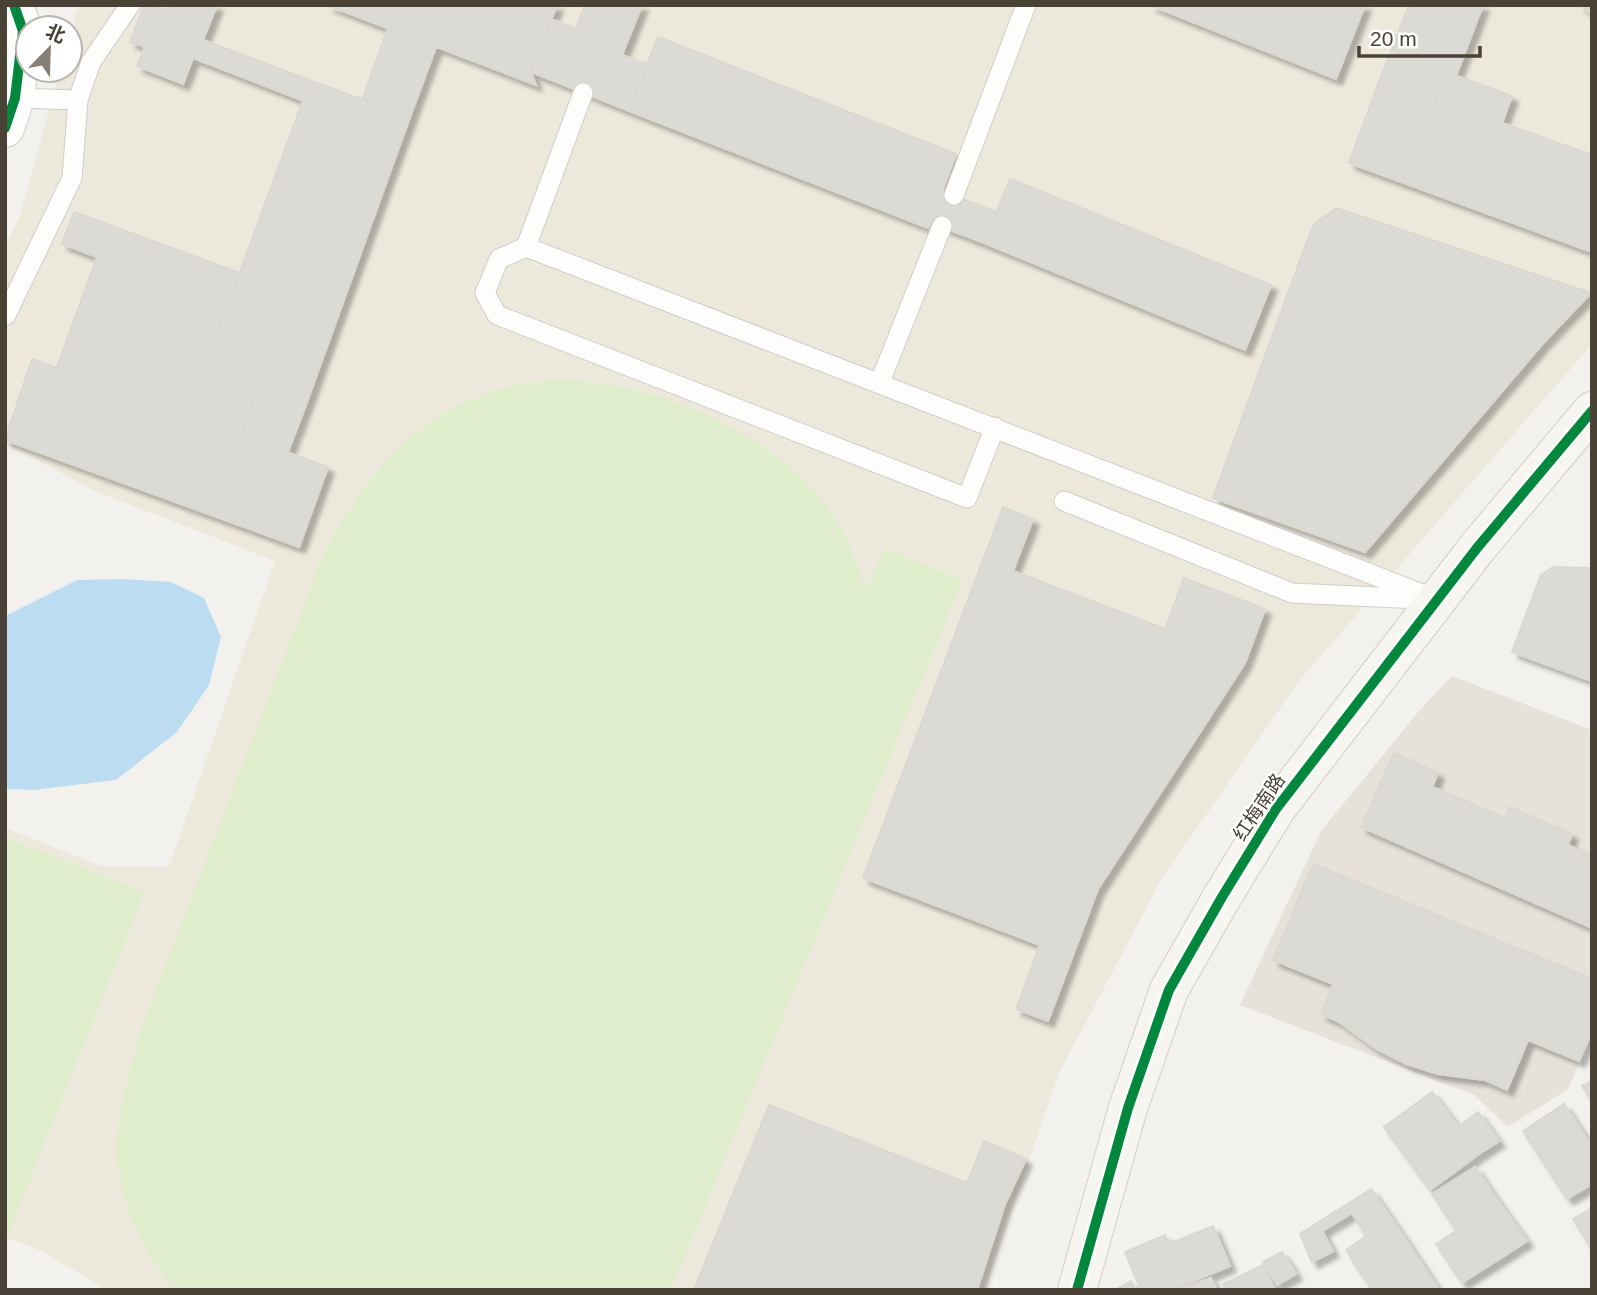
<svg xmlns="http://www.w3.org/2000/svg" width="1597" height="1295" viewBox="0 0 1597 1295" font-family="Arial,'Noto Sans SC',sans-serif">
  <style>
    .residential { fill: #e6e2da }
    .education { fill: #ede8dc }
    .green { fill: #e0edcd }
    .water { fill: #bcddf1 }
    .building { fill: #dcdad5; stroke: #dbd8d2; stroke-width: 2; filter: url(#shadow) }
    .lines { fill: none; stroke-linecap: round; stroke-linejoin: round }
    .lane-casing { stroke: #d0ceca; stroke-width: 21 }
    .street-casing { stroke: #d0ceca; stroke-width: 40 }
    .secondary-casing { stroke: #d2cec4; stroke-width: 40 }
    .lane { stroke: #fdfdfc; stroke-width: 19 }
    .street { stroke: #fdfdfc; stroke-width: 38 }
    .secondary { stroke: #f7f5f0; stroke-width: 38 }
    .cycleway-casing { stroke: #fff; stroke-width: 15 }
    .cycleway { stroke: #00873e; stroke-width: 10 }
    .labels { text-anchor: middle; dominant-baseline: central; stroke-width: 5; stroke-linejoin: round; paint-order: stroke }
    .street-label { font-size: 19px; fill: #4a4237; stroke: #fff }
  </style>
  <defs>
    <filter id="shadow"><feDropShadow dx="6" dy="6" stdDeviation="2" flood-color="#0004"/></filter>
  </defs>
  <rect width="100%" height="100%" fill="#f2f1ed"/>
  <!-- residential -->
  <path class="residential" d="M 1452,676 L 1592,730 L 1592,1032 L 1568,1089 L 1508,1127 L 1474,1095 L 1240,1005 L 1321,831 L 1419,711 Z"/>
  <!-- education -->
  <path class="education" d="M 82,5 L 1592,5 L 1592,344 L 1299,681 L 1162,878 L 1058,1075 L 985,1290 L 107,1290 L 42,1251 L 5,1237 L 5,828 L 102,866 L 169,867 L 275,561 L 95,491 L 5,443 L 5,245 L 20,216 L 60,70 L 70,70 L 70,34 L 75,15 Z"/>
  <!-- green -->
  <path class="green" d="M 572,379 C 594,383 618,385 640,391 C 716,410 804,459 842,530 C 852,548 858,570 866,589 L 884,548 L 963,580 L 671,1290 L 175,1290 C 145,1259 123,1207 117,1165 C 112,1132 131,1066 139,1033 L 325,550 C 372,469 412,413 507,387 C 527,381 551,381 572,379 Z
    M 5,837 L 145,892 L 8,1235 L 5,1234 Z"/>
  <!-- water -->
  <path class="water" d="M 121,579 L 171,582 L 204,598 L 221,637 L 209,685 L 177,732 L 116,780 L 33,790 L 5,789 L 5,616 L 77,580 Z"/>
  <!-- building -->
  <path class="building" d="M 144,5 L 168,10 L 170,5 L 217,5 L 203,40 L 325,86 L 317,106 L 193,58 L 183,84 L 137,66 L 145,47 L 130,42 Z
    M 327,5 L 557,5 L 531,72 L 536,85 Z
    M 585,5 L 642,5 L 622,55 L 648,65 L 629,111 L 531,72 L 552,19 L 576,29 Z
    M 1150,5 L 1365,5 L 1336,79 Z
    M 1409,5 L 1483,5 L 1456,76 L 1446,72 L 1433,107 L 1377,87 Z
    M 1580,5 L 1592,5 L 1592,14 Z
    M 388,28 L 436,47 L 410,117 L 362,100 Z
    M 658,37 L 956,154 L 928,228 L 629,111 Z
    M 1446,72 L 1512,96 L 1502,123 L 1592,155 L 1592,252 L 1349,163 L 1377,87 L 1433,107 Z
    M 325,86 L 410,117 L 307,402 L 228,373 L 235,351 L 214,343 L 303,100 L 317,106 Z
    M 1010,179 L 1271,285 L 1245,350 L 984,243 Z
    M 942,191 L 996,212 L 984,243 L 929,222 Z
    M 1336,208 L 1591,293 L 1545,341 L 1303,252 L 1314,224 Z
    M 74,212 L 240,273 L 214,343 L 235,351 L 228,373 L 259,385 L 241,435 L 57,367 L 97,257 L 62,244 Z
    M 1303,252 L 1545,341 L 1365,552 L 1213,498 Z
    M 32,359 L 328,467 L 299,547 L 5,440 Z
    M 259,385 L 307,402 L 288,452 L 241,435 Z
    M 1003,507 L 1033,519 L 1013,571 L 1165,629 L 1184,578 L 1265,609 L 1245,663 L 1098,889 L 1048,1021 L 1016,1009 L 1040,945 L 863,878 Z
    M 1553,567 L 1592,568 L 1592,681 L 1512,652 L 1541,575 Z
    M 1394,753 L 1438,773 L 1432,787 L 1505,818 L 1509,807 L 1572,834 L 1568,845 L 1592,856 L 1592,928 L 1361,827 Z
    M 1313,864 L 1592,979 L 1592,1031 L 1579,1061 L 1528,1040 L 1507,1090 L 1485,1080 L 1438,1074 L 1406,1064 L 1376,1049 L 1339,1022 L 1321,1014 L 1333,984 L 1273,960 Z
    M 1592,1081 L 1592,1102 L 1582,1086 Z
    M 1432,1092 L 1479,1154 L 1430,1190 L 1384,1127 Z
    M 1564,1104 L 1592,1147 L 1592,1184 L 1567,1199 L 1523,1131 Z
    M 769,1105 L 967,1183 L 984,1141 L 1026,1159 L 1005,1204 L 977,1290 L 694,1290 Z
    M 1478,1112 L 1499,1141 L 1479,1154 L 1458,1127 Z
    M 1475,1167 L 1499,1202 L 1456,1230 L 1432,1194 Z
    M 1371,1189 L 1406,1240 L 1359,1271 L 1346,1250 L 1366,1236 L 1352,1213 L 1322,1231 L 1333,1251 L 1312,1262 L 1300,1234 Z
    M 1499,1202 L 1527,1241 L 1462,1283 L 1436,1244 Z
    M 1592,1208 L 1592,1250 L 1573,1219 Z
    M 1213,1226 L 1230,1266 L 1172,1290 L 1141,1290 L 1125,1252 L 1165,1235 L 1169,1244 Z
    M 1406,1240 L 1439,1290 L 1373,1290 L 1359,1271 Z
    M 1282,1252 L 1296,1274 L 1277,1285 L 1263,1262 Z
    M 1263,1265 L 1275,1290 L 1225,1290 L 1223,1284 Z
    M 1211,1278 L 1217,1290 L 1183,1288 Z
    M 1131,1281 L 1136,1290 L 1115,1290 Z"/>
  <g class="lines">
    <!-- lane casing -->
    <g class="lane-casing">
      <path id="lane" d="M 15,98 L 78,100
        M 954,195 L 1026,5
        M 526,247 L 583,93
        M 6,315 L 72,178 L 78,100 L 91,62 L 130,5
        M 880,382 L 942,226
        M 995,427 L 967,498 L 497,315 L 485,293 L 499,259 L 526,247 L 1438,600
        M 1064,501 L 1292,593 L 1419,599"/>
    </g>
    <!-- street casing -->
    <g class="street-casing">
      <path id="street" d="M 5,128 L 15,98 L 23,31 L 14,5"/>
    </g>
    <!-- secondary casing -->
    <g class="secondary-casing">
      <path id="secondary" d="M 1077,1290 L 1128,1108 L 1169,990 L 1222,897 L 1276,809 L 1477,548 L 1592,411"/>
    </g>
    <!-- lane -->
    <use href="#lane" class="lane"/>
    <!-- street -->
    <use href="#street" class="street"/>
    <!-- secondary -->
    <use href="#secondary" class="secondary"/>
    <!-- cycleway casing -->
    <g class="cycleway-casing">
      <path id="cycleway" d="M 5,128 L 15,98 L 23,31 L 14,5
        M 1077,1290 L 1128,1108 L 1169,990 L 1222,897 L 1276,809 L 1477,548 L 1592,411"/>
    </g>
    <!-- cycleway -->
    <use href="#cycleway" class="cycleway"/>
  </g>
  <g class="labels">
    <!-- street labels -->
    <g class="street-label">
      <text transform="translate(1259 807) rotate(-56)">红梅南路</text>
    </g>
  </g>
  <!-- border -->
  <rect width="1597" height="1295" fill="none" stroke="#4a4237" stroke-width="14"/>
  <!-- north arrow -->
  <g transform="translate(49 49) rotate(23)"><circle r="33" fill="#ffffff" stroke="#b7b3af" stroke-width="2"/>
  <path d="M0-5L12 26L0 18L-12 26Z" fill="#857f77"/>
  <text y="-10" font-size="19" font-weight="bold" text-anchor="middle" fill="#4a4237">北</text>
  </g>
  <!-- scale -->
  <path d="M1359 46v10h121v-10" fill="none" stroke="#4a4237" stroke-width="3.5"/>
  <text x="1370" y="46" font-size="21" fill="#4a4237" stroke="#ffffff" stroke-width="5" paint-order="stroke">20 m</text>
</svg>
